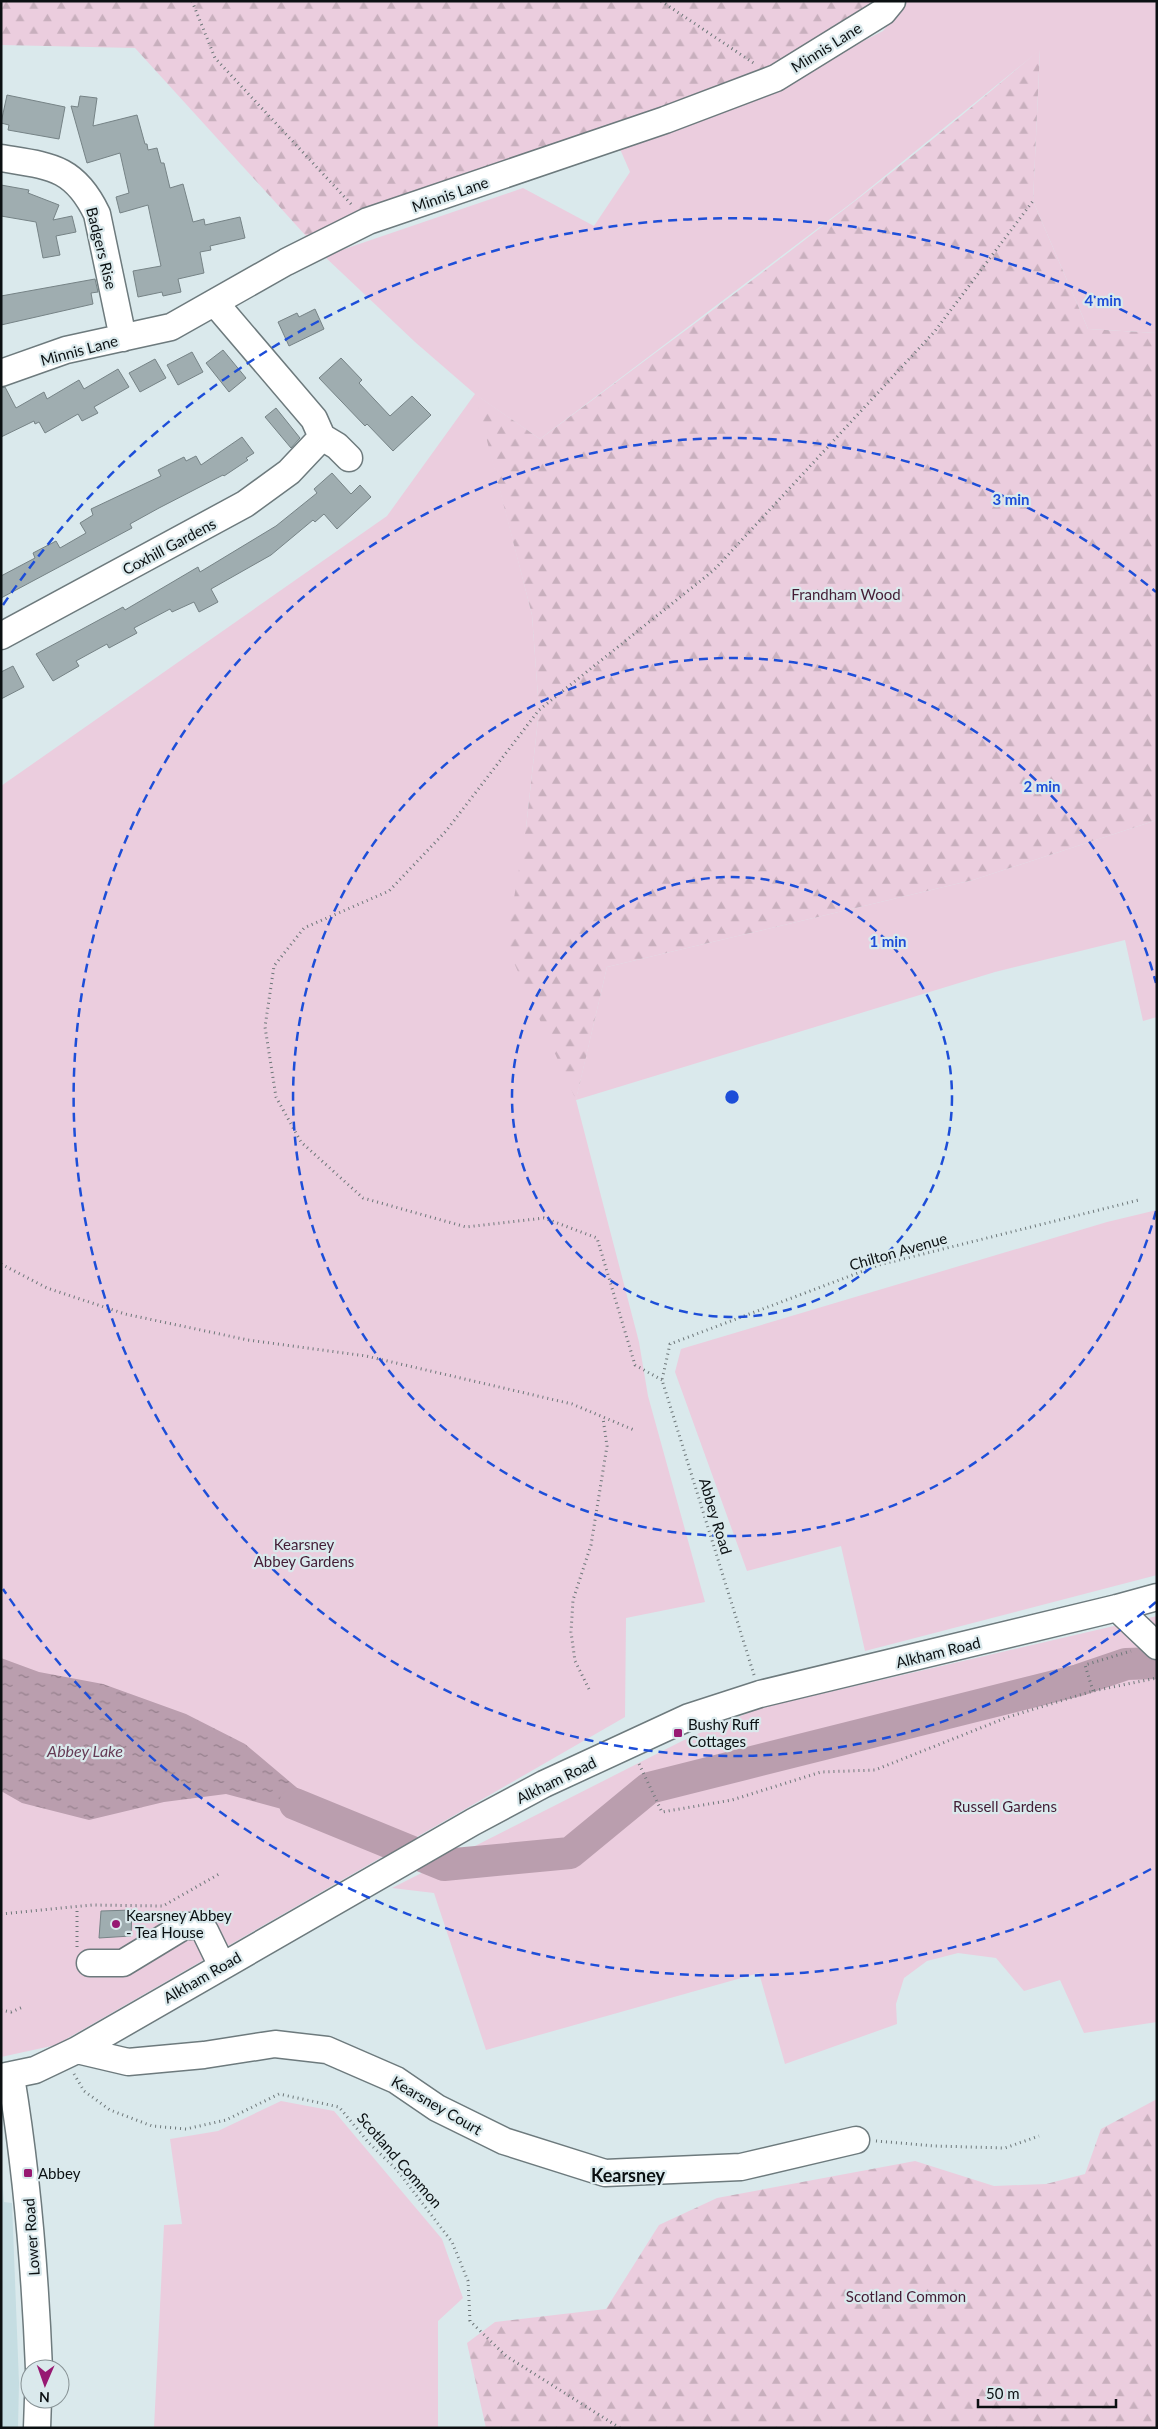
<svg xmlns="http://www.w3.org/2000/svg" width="1158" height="2429" viewBox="0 0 1158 2429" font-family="Lato,sans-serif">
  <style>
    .built { fill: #c5dde2 }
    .green { fill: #ebcdde }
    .forest { fill: url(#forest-firs) }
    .water { fill: url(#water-ripples) }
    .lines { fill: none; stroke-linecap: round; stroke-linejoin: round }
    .river { stroke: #ba9eae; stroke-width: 32 }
    .building { fill: #9fadb0; stroke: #768386 }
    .minor-casing { stroke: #6d7a7d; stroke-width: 29 }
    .path { stroke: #6d7779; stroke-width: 3; stroke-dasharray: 1 4; stroke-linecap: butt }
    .minor { stroke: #fff; stroke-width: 26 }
    .ring { fill: none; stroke: #1d4ed8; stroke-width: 2.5; stroke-dasharray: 9 6 }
    .poi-dot { fill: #971972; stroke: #dae9ec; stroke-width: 2 }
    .labels { text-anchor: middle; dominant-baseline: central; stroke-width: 4.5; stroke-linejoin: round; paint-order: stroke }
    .street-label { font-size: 15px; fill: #0b1012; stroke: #dae9ec }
    .park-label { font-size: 15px; fill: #431c35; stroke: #dae9ec }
    .poi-label { font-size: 15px; fill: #0b1012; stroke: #dae9ec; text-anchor: start }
    .water-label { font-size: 16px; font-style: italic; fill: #653b55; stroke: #dae9ec }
    .quarter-label { font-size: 18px; font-weight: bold; fill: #0b1012; stroke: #dae9ec }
    .centre { fill: #1d4ed8; stroke: #dae9ec; stroke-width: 2.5 }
    .ring-label { font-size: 15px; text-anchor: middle; font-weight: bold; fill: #1d4ed8; stroke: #dae9ec; stroke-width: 4.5; stroke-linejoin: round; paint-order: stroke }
  </style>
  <defs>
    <pattern id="forest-firs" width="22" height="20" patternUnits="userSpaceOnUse" patternTransform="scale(1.25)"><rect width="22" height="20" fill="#ebcdde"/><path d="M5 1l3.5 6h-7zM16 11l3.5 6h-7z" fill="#c8afbd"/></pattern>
    <pattern id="water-ripples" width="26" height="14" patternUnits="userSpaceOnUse" patternTransform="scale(1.25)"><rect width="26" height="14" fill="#ba9eae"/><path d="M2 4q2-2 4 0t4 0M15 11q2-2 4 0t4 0" fill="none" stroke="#957f8c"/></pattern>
  </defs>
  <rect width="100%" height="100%" fill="#dae9ec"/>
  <!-- built -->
  <path class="built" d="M 1,2165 L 4,2202 L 12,2203 L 19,2383 L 18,2428 L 1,2428 Z"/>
  <!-- green -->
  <path class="green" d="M 907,1 L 1157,1 L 1157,333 L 1088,329 L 1033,201 L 1040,50 L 854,201 L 540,439 L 476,395 L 532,615 L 539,710 L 526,828 L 576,1099 L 607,967 L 973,880 L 1157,820 L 1157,1017 L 1143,1021 L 1125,940 L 995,972 L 576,1100 L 639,1342 L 648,1396 L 705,1602 L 626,1618 L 625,1717 L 56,2045 L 1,2057 L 1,786 L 387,516 L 475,394 L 415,342 L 324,256 L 523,188 L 594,226 L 630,172 L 620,149 L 778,84 L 883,31 Z
    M 1157,1210 L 1157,1575 L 865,1651 L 841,1546 L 747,1571 L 675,1372 L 681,1349 L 1107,1222 Z
    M 1157,1616 L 1157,2022 L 1084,2033 L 1060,1980 L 1024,1991 L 996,1958 L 958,1953 L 927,1961 L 904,1978 L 896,2004 L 897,2024 L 785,2064 L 759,1973 L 486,2050 L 434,1893 L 392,1888 L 690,1737 L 760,1708 Z
    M 281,2101 L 334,2111 L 442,2239 L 463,2298 L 438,2321 L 438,2428 L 154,2428 L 164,2225 L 182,2224 L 170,2139 L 218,2131 Z"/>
  <!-- forest -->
  <path class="forest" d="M 1,1 L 891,1 L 776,78 L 316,247 L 135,48 L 1,45 Z
    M 1040,49 L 1033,201 L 1088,329 L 1157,333 L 1157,820 L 973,880 L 607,967 L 576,1100 L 506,945 L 526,828 L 539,710 L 532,615 L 475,394 L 540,439 C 709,312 881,188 1040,49 Z
    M 1157,2099 L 1157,2428 L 486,2428 L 467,2343 L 495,2322 L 606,2309 L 659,2225 L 717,2198 L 915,2161 L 994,2186 L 1046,2184 L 1085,2174 L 1101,2129 Z"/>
  <!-- water -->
  <path class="water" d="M 1,1658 L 39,1672 L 103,1684 L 186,1714 L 245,1744 L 302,1792 L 289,1811 L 226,1794 L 164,1802 L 89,1820 L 22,1803 L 1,1791 Z"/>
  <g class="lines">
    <!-- river -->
    <path class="river" d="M 295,1804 L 444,1865 L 570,1853 L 649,1788 L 1079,1680 L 1126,1664 L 1157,1663"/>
  </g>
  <!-- building -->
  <path class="building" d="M 7,95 L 65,107 L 59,139 L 8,130 L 9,125 L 1,123 Z
    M 80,96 L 97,98 L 93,126 L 137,115 L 145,144 L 147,144 L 148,150 L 157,148 L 161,163 L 164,163 L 170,188 L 183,184 L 193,222 L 204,219 L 205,225 L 240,217 L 245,238 L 210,246 L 211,250 L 200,252 L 204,273 L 178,279 L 181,292 L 163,296 L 162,292 L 138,297 L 133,271 L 161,266 L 148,205 L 120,213 L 116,197 L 129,193 L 120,153 L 87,163 L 71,106 L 78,107 Z
    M 1,185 L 29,190 L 28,193 L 59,205 L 53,220 L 72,216 L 76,232 L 56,236 L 60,255 L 43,258 L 36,222 L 1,216 Z
    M 95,279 L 98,292 L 91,293 L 93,304 L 1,325 L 1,296 Z
    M 315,309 L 324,329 L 289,346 L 278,322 L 297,313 L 299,317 Z
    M 223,350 L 246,378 L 229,392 L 206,363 Z
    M 192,352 L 203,372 L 178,385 L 167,365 Z
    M 341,358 L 362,380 L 359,383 L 390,416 L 412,396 L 431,415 L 393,451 L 367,424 L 365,426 L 319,378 Z
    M 155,359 L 166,378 L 140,392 L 129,373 Z
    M 118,369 L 129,387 L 94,407 L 98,413 L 82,421 L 78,414 L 45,433 L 39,422 L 35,424 L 34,421 L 1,437 L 1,388 L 5,387 L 16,408 L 44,392 L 47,399 L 79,380 L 84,389 Z
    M 276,408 L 300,438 L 291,448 L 265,417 Z
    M 242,437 L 254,453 L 246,458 L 248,460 L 224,476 L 223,475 L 159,508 L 130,524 L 132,528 L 1,598 L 1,576 L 35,558 L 33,553 L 56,541 L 60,548 L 86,533 L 80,523 L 93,515 L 91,509 L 161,476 L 158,470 L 184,457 L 186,461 L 196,456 L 201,465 Z
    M 332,473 L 351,494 L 360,485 L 371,497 L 337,529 L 324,514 L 315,522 L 313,520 L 271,555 L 211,589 L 218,602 L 199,612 L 194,602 L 172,612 L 170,609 L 134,628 L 137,633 L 109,648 L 107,644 L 76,661 L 79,666 L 53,681 L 36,654 L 123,607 L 125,610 L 198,567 L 200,572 L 276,526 L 317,493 L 314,489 Z
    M 13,666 L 24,687 L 1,699 L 1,672 Z
    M 132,1910 L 131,1936 L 99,1938 L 101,1911 Z"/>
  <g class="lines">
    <!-- minor casing -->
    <g class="minor-casing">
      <path id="minor" d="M 1,158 C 49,166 74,166 97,214 L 123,338
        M 215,303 L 314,419 L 322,437 L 337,446 L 349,458
        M 1,373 L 66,350 L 171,327 L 286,262 L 368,221 L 665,120 L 776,78 L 883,12 L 892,1
        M 1,636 L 245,504 L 289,472 L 322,437
        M 1117,1608 L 1157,1646
        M 90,1963 L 123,1963 L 184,1926 L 198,1926 L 205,1931 L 222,1966
        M 77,2050 L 128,2062 L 204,2055 L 275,2044 L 327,2050 L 396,2080 L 437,2108 L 504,2141 L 605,2173 L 741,2167 L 856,2140
        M 1,2077 L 35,2070 L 77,2050 L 473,1822 L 544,1784 L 689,1717 L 760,1694 L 1117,1608 L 1157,1597
        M 11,2077 C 27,2173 35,2271 39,2369
        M 37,2428 L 38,2399"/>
    </g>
    <!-- path -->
    <path class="path" d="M 192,1 L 215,58 L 352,205
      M 661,1 L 755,64
      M 1,1264 L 47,1288 L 125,1314 L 248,1340 L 366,1356 L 572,1404 L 634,1430
      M 662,1380 L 635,1365 L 597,1238 L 544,1218 L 466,1227 L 363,1198 L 301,1142 L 276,1097 L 265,1027 L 274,966 L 304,928 L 389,891 L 446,831 L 539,710 L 714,570 L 935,331 L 1033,201
      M 754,1675 L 662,1380 L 670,1344 L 879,1265 L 1139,1200
      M 589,1689 L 575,1661 L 571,1632 L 573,1600 L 591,1545 L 607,1446 L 603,1418
      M 1093,1691 L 1085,1665 L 1131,1651
      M 639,1764 L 662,1812 L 732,1800 L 821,1772 L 875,1770 L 1008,1717 L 1093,1691 L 1157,1678
      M 1,1914 L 92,1905 L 163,1906 L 219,1874
      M 77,1947 L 77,1908
      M 1,2010 L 11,2012 L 23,2007
      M 74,2074 L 84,2091 L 110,2110 L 152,2126 L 186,2129 L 226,2120 L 279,2094 L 339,2107 L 369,2143 L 397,2170 L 452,2242 L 468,2281 L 470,2321 L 506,2356 L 620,2428
      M 876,2141 L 935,2146 L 1005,2148 L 1039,2136"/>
    <!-- minor -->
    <use href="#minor" class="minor"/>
  </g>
  <!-- distance rings -->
  <g class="ring">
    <circle cx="732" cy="1097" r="220"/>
    <path d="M1156 1211A439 439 0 1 1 1156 983"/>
    <path d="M1156 1602A659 659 0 1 1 1156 592"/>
    <path d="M1151 1869A879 879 0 0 1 3 1589M3 605A879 879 0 0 1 1151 325"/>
  </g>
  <!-- markers -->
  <g class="poi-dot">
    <rect x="673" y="1728" width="10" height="10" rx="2.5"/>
    <circle cx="116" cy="1924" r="5"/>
    <rect x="23" y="2168" width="10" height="10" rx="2.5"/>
  </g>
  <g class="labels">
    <!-- street labels -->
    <g class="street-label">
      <text transform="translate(826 47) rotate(-32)">Minnis Lane</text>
      <text transform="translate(450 194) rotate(-19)">Minnis Lane</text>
      <text transform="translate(102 248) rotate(76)">Badgers Rise</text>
      <text transform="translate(79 350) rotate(-15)">Minnis Lane</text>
      <text transform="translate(169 546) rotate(-28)">Coxhill Gardens</text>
      <text transform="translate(898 1251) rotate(-16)">Chilton Avenue</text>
      <text transform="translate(716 1516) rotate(73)">Abbey Road</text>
      <text transform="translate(938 1652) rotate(-14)">Alkham Road</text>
      <text transform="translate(556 1780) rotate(-26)">Alkham Road</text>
      <text transform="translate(202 1977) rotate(-30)">Alkham Road</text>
      <text transform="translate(437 2105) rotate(30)">Kearsney Court</text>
      <text transform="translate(400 2160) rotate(49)">Scotland Common</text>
      <text transform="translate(31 2237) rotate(-94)">Lower Road</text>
    </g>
    <!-- park labels -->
    <g class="park-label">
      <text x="846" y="594">Frandham Wood</text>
      <text x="304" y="1544">Kearsney<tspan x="304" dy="17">Abbey Gardens</tspan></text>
      <text x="1005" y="1806">Russell Gardens</text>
      <text x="906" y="2296">Scotland Common</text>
    </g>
    <!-- poi labels -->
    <g class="poi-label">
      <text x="688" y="1724">Bushy Ruff<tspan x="688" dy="17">Cottages</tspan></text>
      <text x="126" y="1915">Kearsney Abbey<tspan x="126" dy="17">- Tea House</tspan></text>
      <text x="38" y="2173">Abbey</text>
    </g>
    <!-- water labels -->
    <g class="water-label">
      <text x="85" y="1750">Abbey Lake</text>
    </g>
    <!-- quarter labels -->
    <g class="quarter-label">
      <text x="628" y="2175">Kearsney</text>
    </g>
  </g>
  <circle cx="732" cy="1097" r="8" class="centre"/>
  <g class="ring-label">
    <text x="1103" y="306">4 min</text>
    <text x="1011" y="505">3 min</text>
    <text x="1042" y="792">2 min</text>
    <text x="888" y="947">1 min</text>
  </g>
  <!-- border -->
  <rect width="1158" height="2429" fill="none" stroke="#0b1012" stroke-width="5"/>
  <!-- north arrow -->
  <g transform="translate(45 2384) rotate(182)"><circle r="24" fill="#dae9ec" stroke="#879295"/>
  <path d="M0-4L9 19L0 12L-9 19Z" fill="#971972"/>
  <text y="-8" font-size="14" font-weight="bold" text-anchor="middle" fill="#0b1012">N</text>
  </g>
  <!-- scale -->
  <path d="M978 2399v8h138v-8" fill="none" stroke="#0b1012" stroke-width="2.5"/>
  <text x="986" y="2399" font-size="15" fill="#0b1012" stroke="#dae9ec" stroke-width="4" paint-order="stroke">50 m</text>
</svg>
